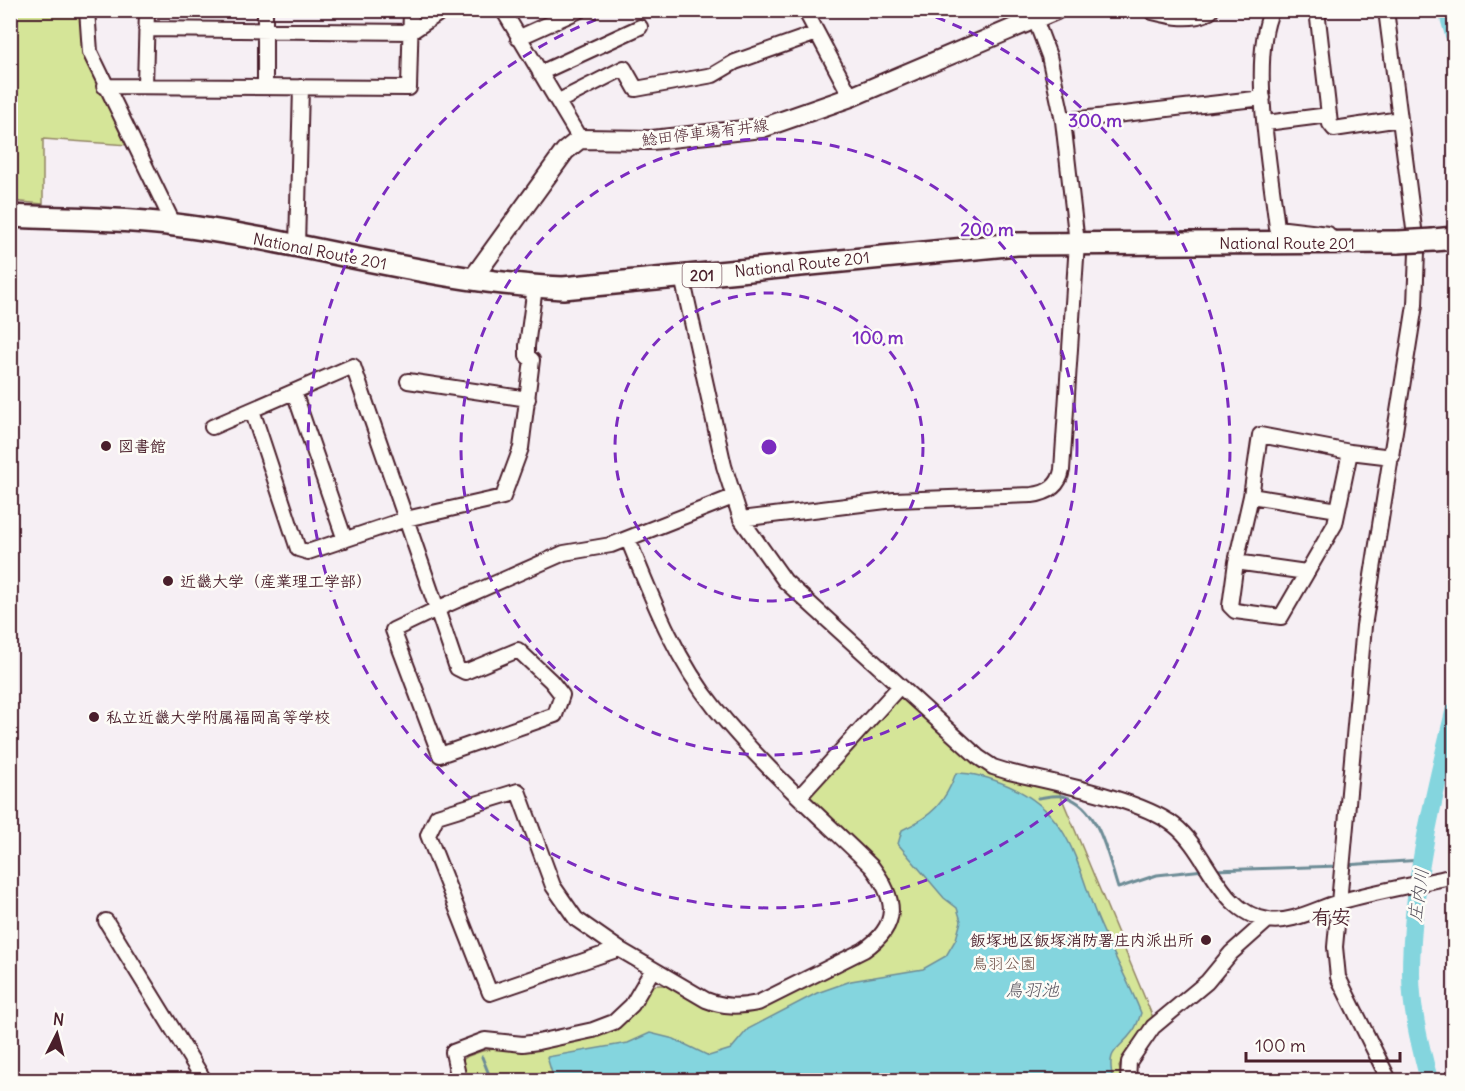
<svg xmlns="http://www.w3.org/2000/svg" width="1465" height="1091" viewBox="0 0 1465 1091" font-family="Delius,'Klee One',sans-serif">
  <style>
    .green { fill: #d5e598; stroke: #908262; stroke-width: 1.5 }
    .water { fill: #84d5de; stroke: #6d8c96; stroke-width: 1.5 }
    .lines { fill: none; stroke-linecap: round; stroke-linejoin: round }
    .stream { stroke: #6d8c96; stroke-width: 3 }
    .river { stroke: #84d5de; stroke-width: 18 }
    .minor-casing { stroke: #4a1f2b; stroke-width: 18 }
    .major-casing { stroke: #4a1f2b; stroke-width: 22 }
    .highway-casing { stroke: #4a1f2b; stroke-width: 26 }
    .minor { stroke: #fdfcf7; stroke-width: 14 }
    .major { stroke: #fdfcf7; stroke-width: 18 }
    .highway { stroke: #fdfcf7; stroke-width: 21 }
    .highway-bridge-casing { stroke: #4a1f2b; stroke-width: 26; stroke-linecap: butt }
    .highway-bridge { stroke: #fdfcf7; stroke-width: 21 }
    .ring { fill: none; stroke: #7b2cbf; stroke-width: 3; stroke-dasharray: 10 8 }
    .poi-dot { fill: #4a1f2b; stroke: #fdfcf7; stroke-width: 2 }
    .labels { text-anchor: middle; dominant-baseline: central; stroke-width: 5; stroke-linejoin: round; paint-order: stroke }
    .shield { fill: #fdfcf7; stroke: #806168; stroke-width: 1.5 }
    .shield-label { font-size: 15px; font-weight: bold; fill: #4a1f2b }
    .street-label { font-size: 16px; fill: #4a1f2b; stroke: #fdfcf7 }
    .poi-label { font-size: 16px; font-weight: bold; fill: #4a1f2b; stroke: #fdfcf7; text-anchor: start }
    .park-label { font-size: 16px; fill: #6d5046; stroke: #fdfcf7 }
    .water-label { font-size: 18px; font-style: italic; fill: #5b5661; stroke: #fdfcf7 }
    .quarter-label { font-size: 20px; font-weight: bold; fill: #4a1f2b; stroke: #fdfcf7 }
    .centre { fill: #7b2cbf; stroke: #fdfcf7; stroke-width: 3 }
    .ring-label { font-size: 18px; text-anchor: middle; font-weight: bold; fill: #7b2cbf; stroke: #fdfcf7; stroke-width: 5; stroke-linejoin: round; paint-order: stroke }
  </style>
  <rect width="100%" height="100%" fill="#f6eff4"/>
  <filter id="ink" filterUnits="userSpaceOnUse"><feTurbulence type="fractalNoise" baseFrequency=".0167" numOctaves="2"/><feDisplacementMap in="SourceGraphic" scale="12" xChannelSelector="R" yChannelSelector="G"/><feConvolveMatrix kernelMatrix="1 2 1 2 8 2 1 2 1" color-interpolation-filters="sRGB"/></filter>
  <g filter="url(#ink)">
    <!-- green -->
    <path class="green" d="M 10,11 L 84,11 L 87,57 L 128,145 L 43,139 L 43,204 L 11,201 Z
      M 905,694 L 974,757 L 1058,789 L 1154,1020 L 1125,1054 L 1119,1066 L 1122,1080 L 466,1080 L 461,1061 L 468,1056 L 482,1051 L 615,1028 C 637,1015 634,1003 647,989 C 662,975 714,1002 731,1008 L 863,954 L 896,912 L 895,895 L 889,881 L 807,797 L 895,696 Z"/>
    <!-- water -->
    <path class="water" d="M 956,773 C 974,773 993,779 1009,786 C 1067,812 1074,854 1094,909 C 1107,944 1127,977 1141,1013 C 1139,1019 1137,1026 1133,1031 C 1117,1053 1106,1048 1113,1080 L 554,1080 L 547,1057 L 628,1043 L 650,1033 L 674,1039 L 709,1056 L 731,1049 L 748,1029 L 817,993 L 851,981 L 923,969 L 946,956 L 956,939 L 961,921 L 957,908 L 944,898 L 898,844 L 902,830 C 932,816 945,803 956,773 Z"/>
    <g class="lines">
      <!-- stream -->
      <path class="stream" d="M 1038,798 C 1046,797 1058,794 1066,797 C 1100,807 1108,858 1118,888 L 1157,875 L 1204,870
        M 1345,865 L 1422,860
        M 1213,870 L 1339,866
        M 482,1057 L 488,1072
        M 492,1079 L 494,1080"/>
      <!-- river -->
      <path class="river" d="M 1447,10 L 1454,35
        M 1429,1080 C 1420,1045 1411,1010 1411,973 C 1411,885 1434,796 1454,712"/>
      <!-- minor casing -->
      <g class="minor-casing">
        <path id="minor" d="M 87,10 L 90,52 L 174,225
          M 503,10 L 580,139
          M 805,10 L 851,97
          M 1272,10 C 1249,59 1271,173 1277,228 L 1328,234
          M 1386,10 L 1417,252 L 1415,305 L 1364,626 L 1335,947 L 1338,977 L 1389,1080
          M 146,29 L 411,32 L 444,10
          M 518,38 L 580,10
          M 540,73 L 640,27
          M 145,85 L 147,10
          M 104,86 L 409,88 L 411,10
          M 265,86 L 265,10
          M 559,101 L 624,68 L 636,89 L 713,75 L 735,62 L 817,33
          M 1329,115 L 1330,124 L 1334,129 L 1400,119
          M 1063,121 L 1263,98
          M 1266,123 L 1329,115 L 1317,10
          M 297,246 L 301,87
          M 682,277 L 724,466 L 741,519 L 785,581 L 978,757 L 993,767 L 1009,772 C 1054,783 1138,798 1174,825 C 1209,852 1218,912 1268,920 C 1291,924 1318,908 1339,902 C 1377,891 1416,885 1454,876
          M 535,287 L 527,346 L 527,356 L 532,360 L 521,448 L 503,497 L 406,519 L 437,609 L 564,553 L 611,545 L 733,497
          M 408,381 L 528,399
          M 294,392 L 345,540
          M 212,427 L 353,366 L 406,519 L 308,552 L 298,549 L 252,410
          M 1260,435 L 1350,452 L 1335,524 L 1281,617 L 1235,611 L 1230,606 L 1236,562 L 1251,496 Z
          M 1350,452 L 1392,457
          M 1251,496 L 1338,510
          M 741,519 L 894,500 L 1032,495 C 1048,493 1059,486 1062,470 L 1077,243 L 1063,121 L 1049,56 L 1035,19
          M 1236,562 L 1306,572
          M 437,609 L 457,668 L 465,672 L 518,650 L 551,681 L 562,695 L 555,715 L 440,755 L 393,630 Z
          M 518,791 L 553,886 L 576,919 L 619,949 L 490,993 L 428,835 L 437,816 Z
          M 800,796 L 900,686
          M 106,921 L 204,1080
          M 619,949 L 706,1000 C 724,1007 738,1007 758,1003 L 864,950 C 900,925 897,900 872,867 C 820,816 762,766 715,708 C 675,659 652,598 628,539
          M 459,1080 L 453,1052 L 485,1040 L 523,1044 L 538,1042 L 593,1030 L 614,1022 L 632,1005 L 653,969
          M 1128,1080 L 1129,1062 L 1153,1027 L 1207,982 L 1231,953 L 1268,920"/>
      </g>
      <!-- major casing -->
      <g class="major-casing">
        <path id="major" d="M 1153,10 C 1173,15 1190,19 1209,10
          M 473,278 L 565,151 L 580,139 L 652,140 L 762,128 L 851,97 L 1056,10"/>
      </g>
      <!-- highway casing -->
      <g class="highway-casing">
        <path id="highway" d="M 10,216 C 65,219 121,218 175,225 C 305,241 432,282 563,288 L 1017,244 L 1398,242
          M 1434,240 L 1454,238"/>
      </g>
      <!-- minor -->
      <use href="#minor" class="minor"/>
      <!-- major -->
      <use href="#major" class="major"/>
      <!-- highway -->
      <use href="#highway" class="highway"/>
      <!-- highway-bridge casing -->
      <g class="highway-bridge-casing">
        <path id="highway-bridge" d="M 1398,242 L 1434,240"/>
      </g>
      <!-- highway-bridge -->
      <use href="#highway-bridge" class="highway-bridge"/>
    </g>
  </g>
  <!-- distance rings -->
  <g class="ring">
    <circle cx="769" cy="447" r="154"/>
    <circle cx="769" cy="447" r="308"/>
    <path d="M919 11A461 461 0 1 1 619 11"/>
  </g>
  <!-- markers -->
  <g class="poi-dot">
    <circle cx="106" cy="446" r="6"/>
    <circle cx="168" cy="581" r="6"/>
    <circle cx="94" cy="717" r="6"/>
    <circle cx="1206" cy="940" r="6"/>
  </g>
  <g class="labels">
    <!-- shield labels -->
    <rect class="shield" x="682.5" y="263" width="39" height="24" rx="4.5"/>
    <g class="shield-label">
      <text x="702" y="275">201</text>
    </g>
    <!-- street labels -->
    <g class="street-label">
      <text transform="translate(705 132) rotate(-7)">鯰田停車場有井線</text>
      <text x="1287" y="243">National Route 201</text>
      <text transform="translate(320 251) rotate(11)">National Route 201</text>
      <text transform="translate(802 264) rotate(-6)">National Route 201</text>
    </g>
    <!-- poi labels -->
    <g class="poi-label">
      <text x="118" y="446">図書館</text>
      <text x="180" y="581">近畿大学（産業理工学部）</text>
      <text x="106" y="717">私立近畿大学附属福岡高等学校</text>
      <text x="1194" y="940" text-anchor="end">飯塚地区飯塚消防署庄内派出所</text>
    </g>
    <!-- park labels -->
    <g class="park-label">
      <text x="1004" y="963">鳥羽公園</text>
    </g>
    <!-- water labels -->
    <g class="water-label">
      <text transform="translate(1418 895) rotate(-82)">庄内川</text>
      <text x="1032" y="989">鳥羽池</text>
    </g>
    <!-- quarter labels -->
    <g class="quarter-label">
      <text x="1331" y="916">有安</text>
    </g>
  </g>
  <circle cx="769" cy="447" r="9" class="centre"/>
  <g class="ring-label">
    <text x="1095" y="127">300 m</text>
    <text x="987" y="236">200 m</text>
    <text x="878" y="344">100 m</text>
  </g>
  <!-- margin -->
  <rect width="1465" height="1091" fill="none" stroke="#fdfcf7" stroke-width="36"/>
  <rect x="18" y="18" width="1429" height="1055" fill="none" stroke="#4a1f2b" stroke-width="2" filter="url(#ink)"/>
  <!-- north arrow -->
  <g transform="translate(57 1034) rotate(6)" stroke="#fdfcf7" stroke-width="4.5" paint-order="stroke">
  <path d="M0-4.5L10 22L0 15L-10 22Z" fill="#4a1f2b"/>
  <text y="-9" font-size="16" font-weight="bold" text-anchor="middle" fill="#4a1f2b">N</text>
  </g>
  <!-- scale -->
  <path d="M1246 1052v9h154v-9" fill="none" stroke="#4a1f2b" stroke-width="3"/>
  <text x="1255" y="1052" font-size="18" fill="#4a1f2b" stroke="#fdfcf7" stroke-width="4.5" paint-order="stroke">100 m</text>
</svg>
